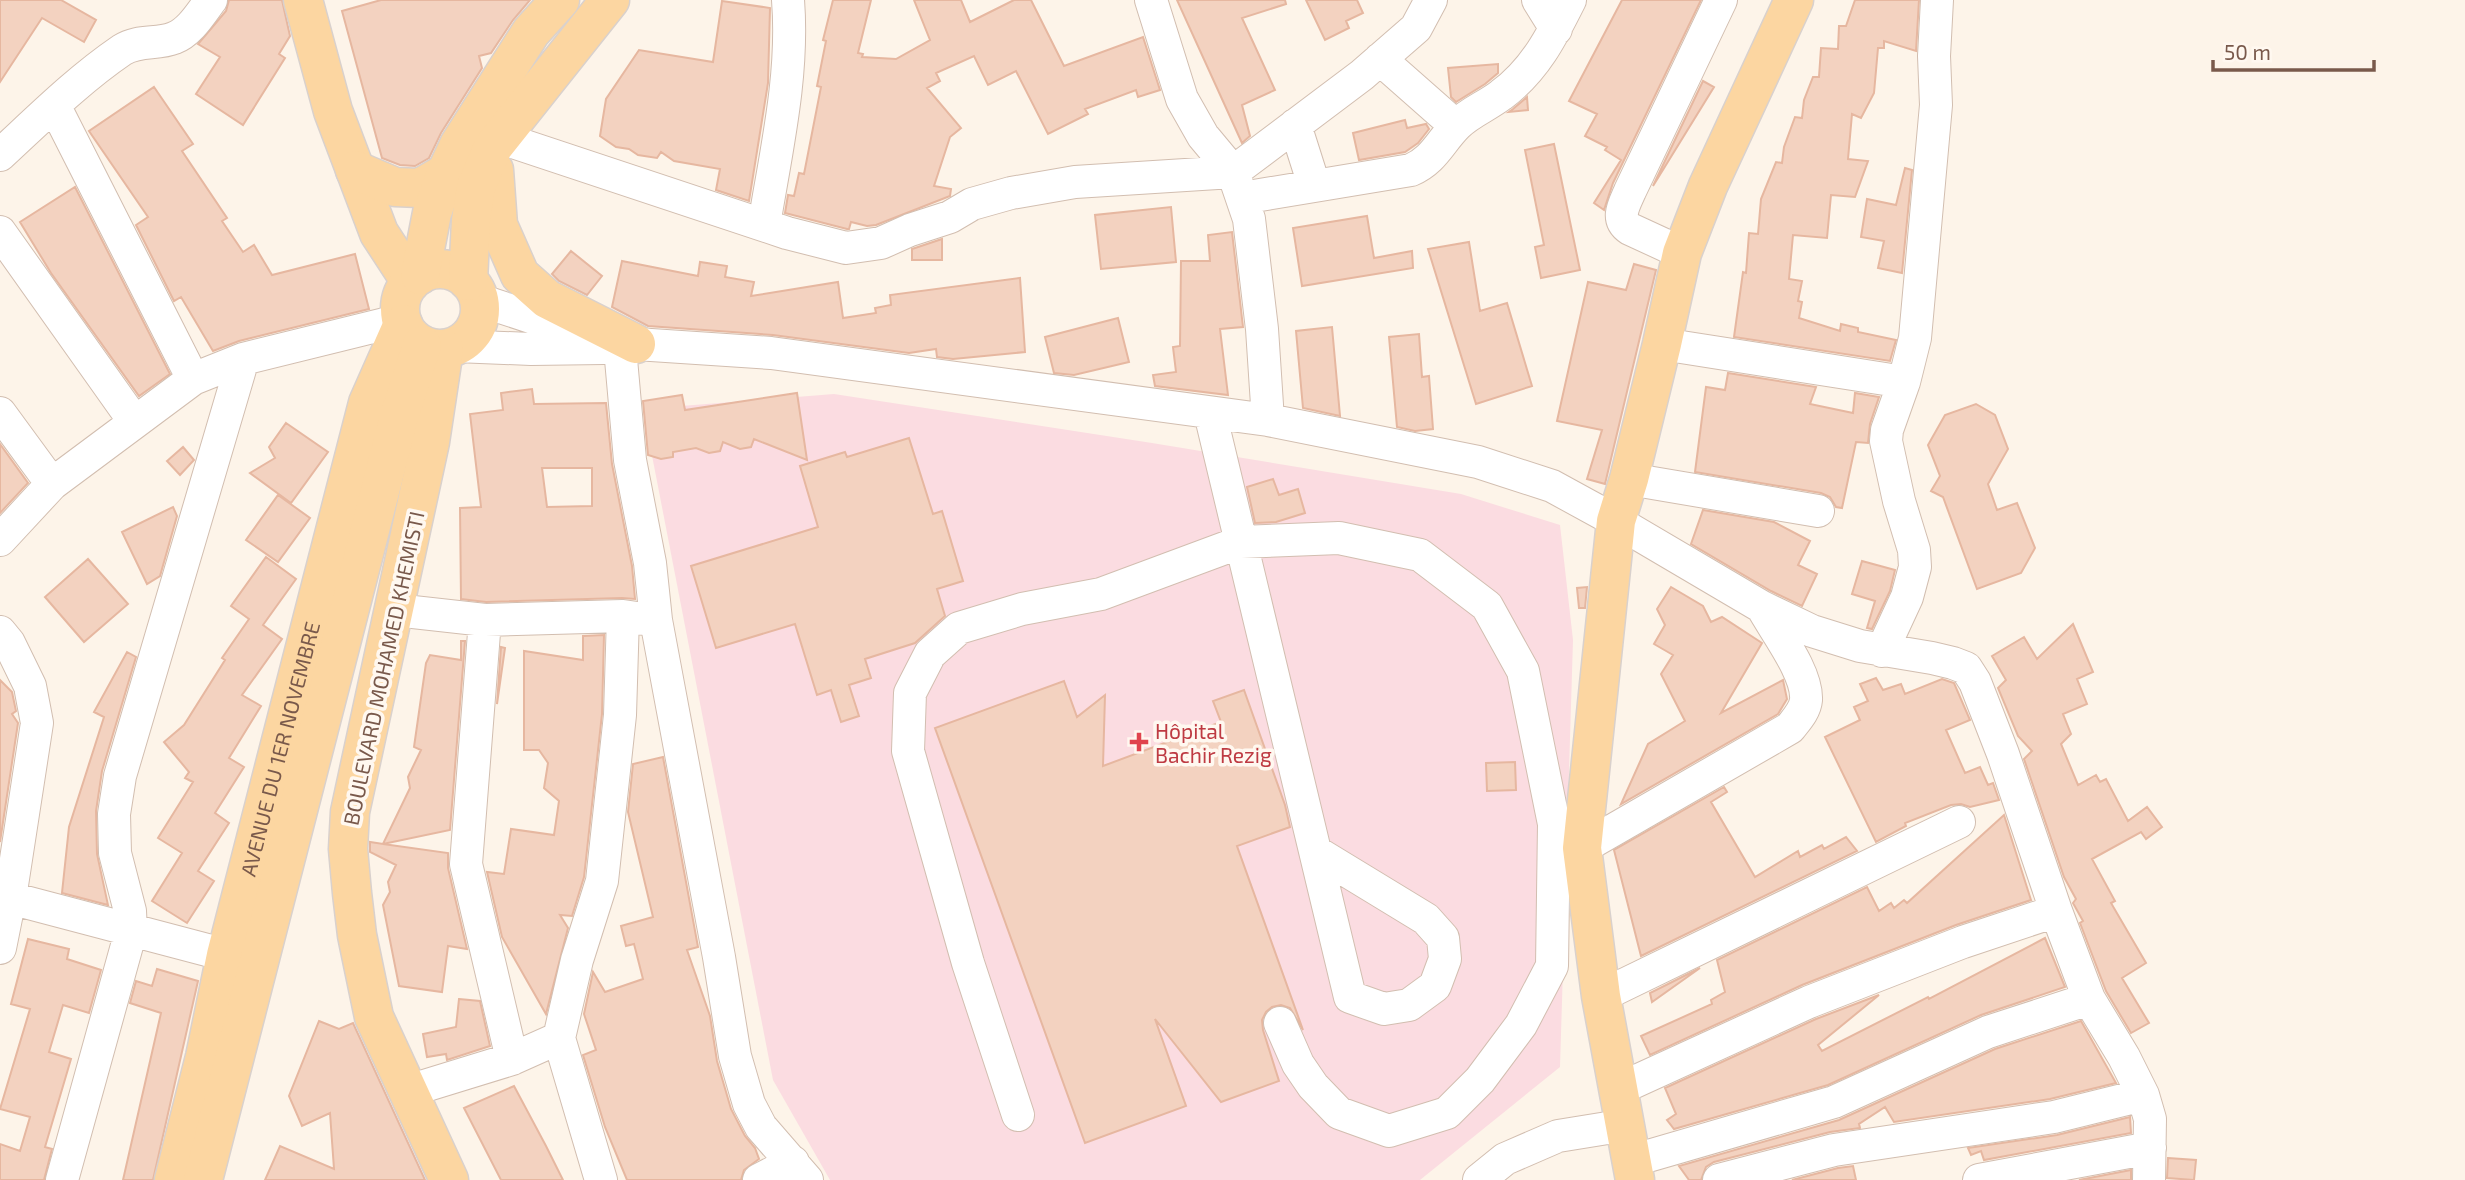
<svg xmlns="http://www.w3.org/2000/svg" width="2465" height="1180" viewBox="0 0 2465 1180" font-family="'Exo 2',sans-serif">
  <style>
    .medical { fill: #fbdce1 }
    .building { fill: #f3d2c0; stroke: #e6b7a0; stroke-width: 2; fill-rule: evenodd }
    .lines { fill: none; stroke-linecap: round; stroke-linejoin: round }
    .minor-casing { stroke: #d2beb0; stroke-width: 34 }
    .major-casing { stroke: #d9d1cd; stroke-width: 41 }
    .minor { stroke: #fff; stroke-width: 32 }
    .major { stroke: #fcd6a1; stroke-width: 38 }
    .health-dot { fill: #e0444e; stroke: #fff8f0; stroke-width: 2.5 }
    .labels { text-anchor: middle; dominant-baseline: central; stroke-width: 7; stroke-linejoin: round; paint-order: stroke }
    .street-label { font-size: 21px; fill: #79594b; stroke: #fff8f0 }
    .health-label { font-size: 21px; fill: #be3a42; stroke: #fff8f0; text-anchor: start }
  </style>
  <rect width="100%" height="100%" fill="#fdf4e9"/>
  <!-- medical -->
  <path class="medical" d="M 834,394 L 1152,443 L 1461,494 L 1560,525 L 1573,640 L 1560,1067 L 1420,1180 L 830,1180 L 773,1080 L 643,409 Z"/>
  <!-- building -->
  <path class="building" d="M 0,0 L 61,0 L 96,20 L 84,42 L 42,18 L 0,82 Z
    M 229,0 L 282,0 L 290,36 L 279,54 L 285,58 L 243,125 L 196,94 L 220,57 L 198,44 L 226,11 Z
    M 381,0 L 530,0 L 513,20 L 491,53 L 479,56 L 482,68 L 441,133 L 429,158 L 415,166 L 400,165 L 382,158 L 342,11 Z
    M 833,0 L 871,0 L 858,53 L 863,54 L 862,57 L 896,59 L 930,40 L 914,0 L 961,0 L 970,22 L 1014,0 L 1031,0 L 1064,66 L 1143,37 L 1160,90 L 1138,97 L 1136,90 L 1085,109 L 1088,114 L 1048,134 L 1016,71 L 988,85 L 974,56 L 936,73 L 940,81 L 927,88 L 961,128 L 950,137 L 934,186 L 951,189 L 950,196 L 876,225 L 867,226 L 851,222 L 849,229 L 847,229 L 785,213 L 788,195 L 794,196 L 799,173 L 804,174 L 821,87 L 817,86 L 826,41 L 823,40 Z
    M 1177,0 L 1285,0 L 1286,4 L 1242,18 L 1275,90 L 1242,105 L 1250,136 L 1242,143 Z
    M 1306,0 L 1357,0 L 1363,13 L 1346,21 L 1349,28 L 1325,40 Z
    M 1622,0 L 1701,0 L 1613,183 L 1604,210 L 1594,203 L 1621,160 L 1605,150 L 1607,147 L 1585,136 L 1597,114 L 1569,101 Z
    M 1855,0 L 1919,0 L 1916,51 L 1884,41 L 1884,48 L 1878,48 L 1874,93 L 1861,118 L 1852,114 L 1848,159 L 1868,161 L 1855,197 L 1831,195 L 1827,238 L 1793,235 L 1789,279 L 1802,281 L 1798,301 L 1802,302 L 1799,318 L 1840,331 L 1841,324 L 1858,328 L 1858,332 L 1896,340 L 1890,361 L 1734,337 L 1743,272 L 1746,273 L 1749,233 L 1758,234 L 1761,199 L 1776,162 L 1782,163 L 1784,147 L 1795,117 L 1802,118 L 1804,100 L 1813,77 L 1819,77 L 1821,48 L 1838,49 L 1839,26 L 1846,26 Z
    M 722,1 L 770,8 L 768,83 L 749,201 L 716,190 L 720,169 L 674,161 L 661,152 L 657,158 L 638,155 L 629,149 L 616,147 L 600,136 L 606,99 L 639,50 L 713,62 Z
    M 1498,64 L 1498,73 L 1485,84 L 1456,102 L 1451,97 L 1448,68 Z
    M 1703,81 L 1714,87 L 1653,186 Z
    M 154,87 L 193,144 L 182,151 L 227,218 L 222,221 L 243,252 L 254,245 L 272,275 L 355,254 L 369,309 L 239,341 L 213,351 L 181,297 L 174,301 L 136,225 L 148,217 L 89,131 Z
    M 1527,97 L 1528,110 L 1509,112 L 1513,109 Z
    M 1405,120 L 1407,128 L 1426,124 L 1429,129 L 1418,143 L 1405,152 L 1359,160 L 1353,133 Z
    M 1554,144 L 1580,270 L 1541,278 L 1535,247 L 1544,245 L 1525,150 Z
    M 1905,168 L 1912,170 L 1902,273 L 1878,268 L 1884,241 L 1861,237 L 1867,199 L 1896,205 Z
    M 75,187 L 170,374 L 139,396 L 51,273 L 20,222 Z
    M 1171,207 L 1176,262 L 1101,269 L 1095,215 Z
    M 1367,216 L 1374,258 L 1412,251 L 1413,268 L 1302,286 L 1293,228 Z
    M 1232,232 L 1243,327 L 1220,329 L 1228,395 L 1155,386 L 1153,375 L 1176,372 L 1173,347 L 1180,346 L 1181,261 L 1210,261 L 1208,235 Z
    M 942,239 L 942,260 L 912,260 L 912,249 Z
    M 1469,242 L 1480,311 L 1507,303 L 1532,386 L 1476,404 L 1428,249 Z
    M 571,251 L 602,276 L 587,295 L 559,281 L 552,274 Z
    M 622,261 L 698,276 L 700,262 L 727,266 L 725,277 L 754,282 L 751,296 L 838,282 L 843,318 L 876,313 L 875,308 L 891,305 L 890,295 L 1020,278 L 1025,352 L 953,359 L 937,357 L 936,349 L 909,353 L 773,335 L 648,326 L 612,307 Z
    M 1634,264 L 1656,270 L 1605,484 L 1587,479 L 1602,430 L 1557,421 L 1588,282 L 1626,290 Z
    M 1118,318 L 1129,362 L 1074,375 L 1054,373 L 1045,337 Z
    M 1332,327 L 1340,416 L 1303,408 L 1296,331 Z
    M 1419,334 L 1422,377 L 1429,376 L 1433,429 L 1415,431 L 1397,427 L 1389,337 Z
    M 1728,373 L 1816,387 L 1810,404 L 1853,413 L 1855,393 L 1879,397 L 1870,424 L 1868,443 L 1856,442 L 1842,508 L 1836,507 L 1830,497 L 1821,493 L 1695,472 L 1706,387 L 1725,390 Z
    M 532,389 L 534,404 L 606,403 L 612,464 L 632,566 L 635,599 L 622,598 L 486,602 L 461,599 L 460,508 L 481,507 L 470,414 L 503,410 L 501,393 ZM 542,468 L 592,468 L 592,506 L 547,507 Z
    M 797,393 L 807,460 L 754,439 L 751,447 L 740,449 L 723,442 L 720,451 L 709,453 L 696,448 L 673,452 L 673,457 L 661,459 L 648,455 L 643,401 L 682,395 L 685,410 Z
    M 1976,404 L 1995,415 L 2008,449 L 1988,484 L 1997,510 L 2017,503 L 2035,548 L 2021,573 L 1977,589 L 1943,497 L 1931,491 L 1940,476 L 1928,445 L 1945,415 Z
    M 286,423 L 328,452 L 291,503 L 250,473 L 275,458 L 269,447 Z
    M 909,438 L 933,514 L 942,511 L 963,581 L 937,589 L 945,616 L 915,643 L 865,659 L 871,678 L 849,685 L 859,716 L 841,722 L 831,690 L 817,695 L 795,624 L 716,648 L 691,566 L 818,527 L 800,466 L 845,452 L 847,457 Z
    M 0,444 L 28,483 L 0,513 Z
    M 183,447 L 194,460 L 180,475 L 167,461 Z
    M 1273,479 L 1279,495 L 1298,489 L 1305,513 L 1276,522 L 1255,523 L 1247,487 Z
    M 278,495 L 310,518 L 278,562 L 246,540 Z
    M 173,507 L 177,516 L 160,576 L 147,584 L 122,532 Z
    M 1703,510 L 1774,522 L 1810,541 L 1798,565 L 1817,574 L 1802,606 L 1771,591 L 1691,544 Z
    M 266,557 L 296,579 L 263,625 L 282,639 L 242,695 L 261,706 L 229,758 L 244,767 L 215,813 L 229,823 L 198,871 L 214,881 L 187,923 L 152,901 L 182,853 L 158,838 L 193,782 L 185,778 L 189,772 L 164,742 L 184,725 L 225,660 L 222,658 L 249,619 L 231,606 Z
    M 88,559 L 128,604 L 84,642 L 45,597 Z
    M 1862,561 L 1895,570 L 1890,591 L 1872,629 L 1867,628 L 1875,601 L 1852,594 Z
    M 1587,587 L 1585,608 L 1579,608 L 1577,588 Z
    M 1671,587 L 1703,606 L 1711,622 L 1722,617 L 1762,643 L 1721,713 L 1783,680 L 1787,699 L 1778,714 L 1621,804 L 1648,744 L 1685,721 L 1661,674 L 1673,655 L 1654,644 L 1665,625 L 1657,609 Z
    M 2073,624 L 2093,672 L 2077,679 L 2087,704 L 2063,714 L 2071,734 L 2061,744 L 2078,785 L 2096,775 L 2100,782 L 2106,779 L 2128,821 L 2147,807 L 2162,827 L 2146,839 L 2141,832 L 2092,859 L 2115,901 L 2111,903 L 2146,963 L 2122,978 L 2149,1023 L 2131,1033 L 2106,991 L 2080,923 L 2083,921 L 2073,903 L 2076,899 L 2064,877 L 2024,759 L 2032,751 L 2018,736 L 1998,688 L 2006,680 L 1992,656 L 2024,637 L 2037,659 Z
    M 604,635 L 602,714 L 584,877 L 572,916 L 560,915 L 568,928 L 546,1014 L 502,937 L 487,872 L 504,874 L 511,829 L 554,835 L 559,801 L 544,788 L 548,763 L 539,750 L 524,750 L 524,651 L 583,660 L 583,636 Z
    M 461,641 L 465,641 L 450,830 L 383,844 L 448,853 L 448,868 L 467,949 L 448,946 L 442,992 L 399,986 L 383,905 L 390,892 L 388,882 L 396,865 L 370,852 L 370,842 L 383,844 L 410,788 L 408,777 L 421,750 L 414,747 L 426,663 L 430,655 L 461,660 Z
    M 501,647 L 505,648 L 497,704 Z
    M 127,652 L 136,657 L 102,771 L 96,811 L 97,854 L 108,905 L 62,893 L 69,827 L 104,717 L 94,712 Z
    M 1876,678 L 1883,690 L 1901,684 L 1905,694 L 1942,679 L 1954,683 L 1970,720 L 1946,730 L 1965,773 L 1980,767 L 1988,785 L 1993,783 L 1999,800 L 1970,807 L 1961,804 L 1951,805 L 1905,823 L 1906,826 L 1876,842 L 1825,737 L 1860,720 L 1854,707 L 1868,701 L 1860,684 Z
    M 0,680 L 12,692 L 16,711 L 12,714 L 18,723 L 0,842 Z
    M 1064,681 L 1077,717 L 1105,695 L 1103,766 L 1221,722 L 1213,701 L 1244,690 L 1285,805 L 1290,827 L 1237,846 L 1303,1030 L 1290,1008 L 1281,1005 L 1272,1007 L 1266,1012 L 1262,1020 L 1263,1030 L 1279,1081 L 1221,1102 L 1155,1019 L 1186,1106 L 1085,1143 L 935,728 Z
    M 663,757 L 698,947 L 687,950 L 710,1016 L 717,1061 L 731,1109 L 745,1136 L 755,1148 L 759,1159 L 744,1170 L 741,1180 L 627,1180 L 605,1127 L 583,1055 L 596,1050 L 584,1014 L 593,972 L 605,992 L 643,979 L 634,944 L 626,946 L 621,926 L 653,917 L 628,812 L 633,764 Z
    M 1515,762 L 1516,790 L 1487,791 L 1486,763 Z
    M 1724,787 L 1727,792 L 1711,802 L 1755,877 L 1798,851 L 1800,857 L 1822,845 L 1824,849 L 1846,837 L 1857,851 L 1641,956 L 1614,850 Z
    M 2004,815 L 2031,900 L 1956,925 L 1802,985 L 1650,1055 L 1641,1036 L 1712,1004 L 1711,1000 L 1725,992 L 1717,960 L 1867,887 L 1879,911 L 1891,903 L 1894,908 L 1904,900 L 1907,903 Z
    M 2045,938 L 2065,987 L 1981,1015 L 1828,1085 L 1674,1129 L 1667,1120 L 1676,1114 L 1665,1088 L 1816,1019 L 1879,995 L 1818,1045 L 1822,1051 L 1928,997 L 1929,999 Z
    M 28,939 L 69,949 L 67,959 L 101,970 L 89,1013 L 63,1005 L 49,1052 L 71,1059 L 45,1147 L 52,1149 L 44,1180 L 0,1180 L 0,1144 L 20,1151 L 30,1117 L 0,1109 L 30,1009 L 11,1004 Z
    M 1700,968 L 1652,1002 L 1650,993 Z
    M 157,969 L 198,981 L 153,1180 L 123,1180 L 161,1013 L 130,1003 L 136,981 L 152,986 Z
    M 459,999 L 480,1001 L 490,1046 L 447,1060 L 446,1054 L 427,1057 L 423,1034 L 456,1027 Z
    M 319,1021 L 339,1029 L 353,1023 L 425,1180 L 265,1180 L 280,1146 L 334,1169 L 330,1113 L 302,1126 L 289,1096 Z
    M 2081,1021 L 2116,1083 L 2050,1099 L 1894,1122 L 1885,1107 L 1859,1124 L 1860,1128 L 1830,1132 L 1714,1162 L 1706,1167 L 1701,1180 L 1689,1180 L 1679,1166 L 1839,1120 L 1995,1049 Z
    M 514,1086 L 546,1146 L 563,1180 L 501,1180 L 464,1108 Z
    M 2130,1117 L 2131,1133 L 1984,1160 L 1981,1151 L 1971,1155 L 1968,1148 L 2057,1135 Z
    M 2168,1158 L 2196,1160 L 2194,1180 L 2167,1178 Z
    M 1853,1166 L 1856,1180 L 1792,1180 L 1838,1168 Z
    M 2131,1170 L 2131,1180 L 2079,1180 Z"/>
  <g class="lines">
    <!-- minor casing -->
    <g class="minor-casing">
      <path id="minor" d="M 1151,0 L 1182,99 L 1203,136 L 1233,172 L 1249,219 L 1262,329 L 1268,420
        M 1538,0 L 1556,29
        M 1380,59 L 1456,126
        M 54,105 L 193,379
        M 1295,125 L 1314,185
        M 501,138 L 787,233 L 846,248 L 881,243 L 910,230 L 950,217 L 972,204 L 1011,193 L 1075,182 L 1233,172 L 1362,75 L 1416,28 L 1431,0
        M 0,155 C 39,119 78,80 122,50 C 139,39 157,45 174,38 C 190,32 201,13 211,0
        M 1242,198 L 1411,170 C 1434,160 1440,142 1457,125 C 1470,112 1487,106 1501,95 C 1535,70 1552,36 1570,0
        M 764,225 C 776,151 794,75 788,0
        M 0,232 L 134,421
        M 1682,253 L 1630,229 C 1615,219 1624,205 1630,191 L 1721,0
        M 479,300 L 540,320 L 636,344 L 771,353 L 1268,420 L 1478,462 L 1552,486 L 1616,521 L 1762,607 L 1812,631 L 1860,646 L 1932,658 L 1953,663 L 1966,668 L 1975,682 L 2003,754 L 2056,911 L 2089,999 L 2124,1057 L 2143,1095 L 2150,1119 L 2149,1180
        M 1662,344 L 1904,382
        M 456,346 L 531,349 L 604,348
        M 620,348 L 630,460 L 650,563 L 656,620 L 719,957 L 735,1056 L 749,1104 L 761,1127 L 807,1180
        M 0,413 L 52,484
        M 1210,413 L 1350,997 L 1384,1009 L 1409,1005 L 1435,986 L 1445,959 L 1443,938 L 1426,919 L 1316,852
        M 1629,479 L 1818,511
        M 0,540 L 52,484 L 193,379 L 243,359 L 401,320
        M 395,610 L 485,620 L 623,616 L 644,619
        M 485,620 L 466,864 L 512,1059
        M 0,632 L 9,643 L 30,686 L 37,723 L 10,898 L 0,948
        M 1882,651 L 1907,597 L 1915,567 L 1914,550 L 1899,501 L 1886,441 L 1887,430 L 1904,382 L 1915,338 L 1936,105 L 1934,56 L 1937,0
        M 1582,848 L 1790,728 C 1796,720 1805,711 1806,700 C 1808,673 1775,631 1762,607
        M 10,898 L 226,955
        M 1601,996 L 1959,822
        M 1619,1089 L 1809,1002 L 1963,942 L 2056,911
        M 408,1091 L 512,1059 L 559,1038
        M 1018,1115 L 968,963 L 908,751 L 910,693 L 930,654 L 959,628 L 1022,609 L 1101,594 L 1241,542 L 1339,538 L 1420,555 L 1487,606 L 1523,671 L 1554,824 L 1552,966 L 1521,1025 L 1480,1080 L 1447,1113 L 1389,1131 L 1339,1113 L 1313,1086 L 1298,1064 L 1280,1023
        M 1631,1161 L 1834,1102 L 1988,1032 L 2089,999
        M 62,1180 L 131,931 L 130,911 L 115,853 L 114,814 L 120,776 L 243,359
        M 601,1180 L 559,1038 L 577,960 L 602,881 L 620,715 L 623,616
        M 759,1180 L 793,1162
        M 1479,1180 L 1505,1159 L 1558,1136 L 1626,1125
        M 1719,1180 L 1834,1150 L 2054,1117 L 2143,1095
        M 1979,1180 L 2150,1148"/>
    </g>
    <!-- major casing -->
    <g class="major-casing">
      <g id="major">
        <path d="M 303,0 L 333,111 L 379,233 L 411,282"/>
        <path d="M 355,170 L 395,187 L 420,188 L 446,173"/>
        <path d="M 494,170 L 498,225 L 520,275 L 547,299 L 636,344"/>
        <circle cx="440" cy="309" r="40"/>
        <path d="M 420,275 L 432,213 L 446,173 L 459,145 L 531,32 L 560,0"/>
        <path d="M 468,281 L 471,220 L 476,187 L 493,147 L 610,0"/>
        <path d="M 444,349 L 430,442 L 350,812 L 348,849 L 352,893 L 357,935 L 374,1017 L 449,1180"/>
        <path id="s1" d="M 174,1180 L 205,1057 L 226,955 L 368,403 L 403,324"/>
        <path d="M 203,1180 L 399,417 L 422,345"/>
        <path d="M 1635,1180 L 1601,996 L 1582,848 L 1616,521 L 1629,479 L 1662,344 L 1682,253 L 1708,186 L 1794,0"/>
      </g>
    </g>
    <!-- minor -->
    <use href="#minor" class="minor"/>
    <!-- major -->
    <use href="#major" class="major"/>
  </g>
  <!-- markers -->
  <path class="health-dot" d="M1135.5 731.5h7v7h7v7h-7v7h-7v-7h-7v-7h7z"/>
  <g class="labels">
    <!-- street labels -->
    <g class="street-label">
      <text transform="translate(383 668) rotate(-78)">BOULEVARD MOHAMED KHEMISTI</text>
      <text stroke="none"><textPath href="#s1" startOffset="444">AVENUE DU 1ER NOVEMBRE</textPath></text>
    </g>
    <!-- health labels -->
    <g class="health-label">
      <text x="1155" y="730">Hôpital<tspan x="1155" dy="24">Bachir Rezig</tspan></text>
    </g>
  </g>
  <!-- scale -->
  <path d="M2213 60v10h161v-10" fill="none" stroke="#79594b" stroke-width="3.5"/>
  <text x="2224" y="60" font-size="21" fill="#79594b" stroke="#fff8f0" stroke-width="5" paint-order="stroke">50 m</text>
</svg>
